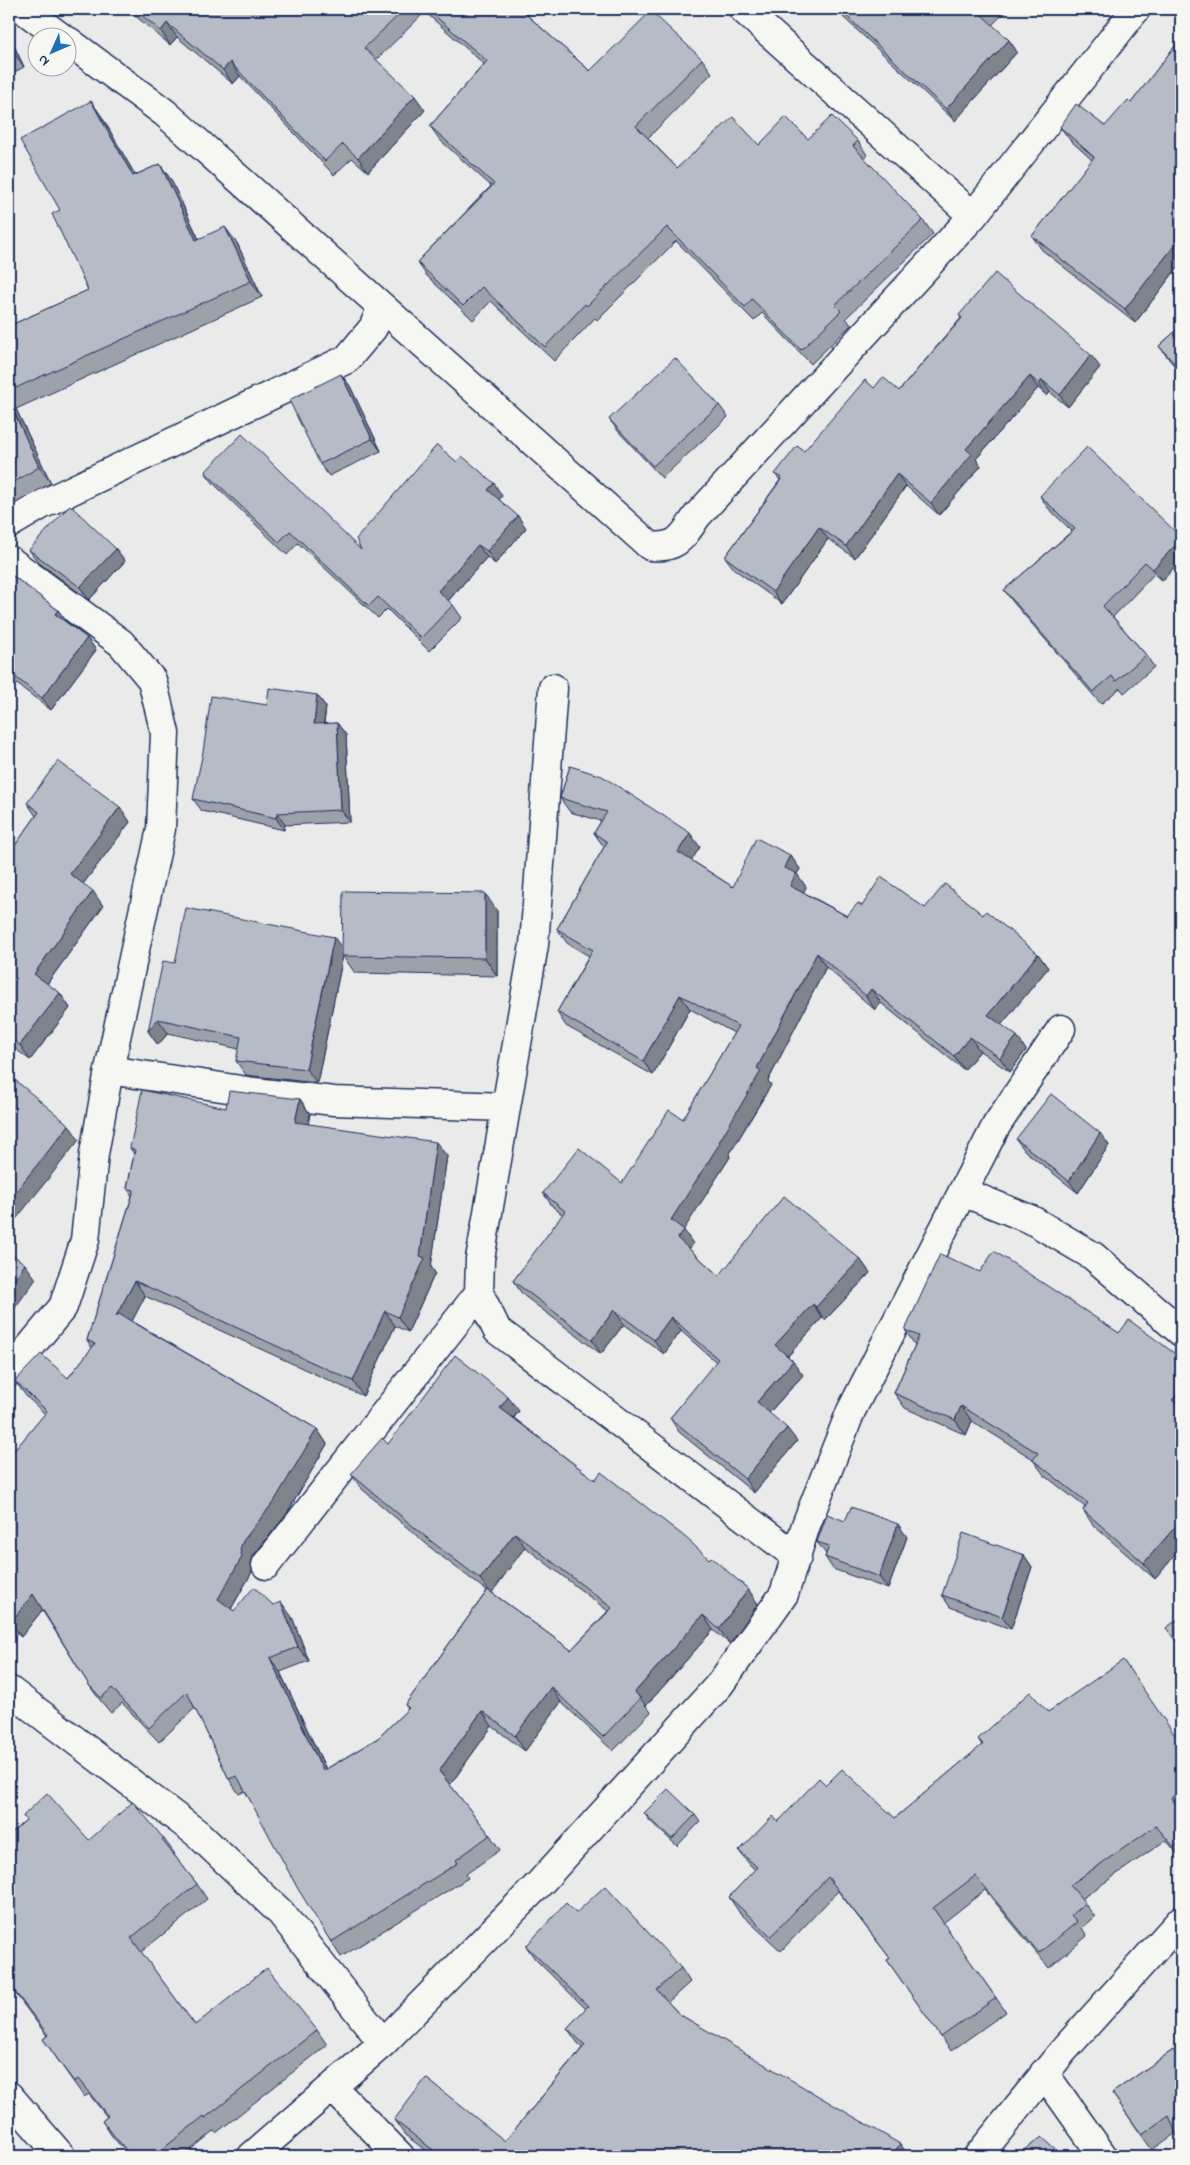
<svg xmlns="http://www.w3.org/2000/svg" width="1190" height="2165" viewBox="0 0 1190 2165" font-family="'Indie Flower',sans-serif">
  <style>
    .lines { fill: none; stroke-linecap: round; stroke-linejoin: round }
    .minor-casing { stroke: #1b2f5e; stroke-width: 31 }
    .minor { stroke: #f6f6f2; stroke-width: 28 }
    .wall { fill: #9da1aa; stroke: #1b2f5e; fill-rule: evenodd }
    .shaded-wall { fill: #7f838b; stroke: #1b2f5e }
    .building { fill: #b6bbc6; stroke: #1b2f5e }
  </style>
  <rect width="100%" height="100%" fill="#e9eae9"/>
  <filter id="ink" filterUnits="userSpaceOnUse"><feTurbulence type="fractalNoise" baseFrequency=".02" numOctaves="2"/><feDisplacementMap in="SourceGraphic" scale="10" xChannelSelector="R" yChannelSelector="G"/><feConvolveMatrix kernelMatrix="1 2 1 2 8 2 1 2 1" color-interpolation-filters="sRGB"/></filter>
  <g filter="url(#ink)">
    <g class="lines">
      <!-- minor casing -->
      <g class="minor-casing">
        <path id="minor" d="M 23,9 L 62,38
          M 743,9 L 973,216
          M 68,41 L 165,113 L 650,546 C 678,549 683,536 697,516 L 973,216 L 1136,9
          M 9,524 L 43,504 L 347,359 L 373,328 L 382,307
          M 9,560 L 121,643 L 152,680 L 165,733 L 161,829 L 109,1070 L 94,1154 L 85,1240 L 63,1307 L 9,1372
          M 553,688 L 534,945 L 480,1259 L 479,1293 L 497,1330 L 797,1557
          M 109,1070 L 254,1092 L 334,1101 L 506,1107
          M 963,1192 L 1032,1220 L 1093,1256 L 1181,1332
          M 266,1565 L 479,1293
          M 9,1690 L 198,1834 L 281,1913 L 383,2043
          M 1044,2073 L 1103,2156
          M 333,2088 L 400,2156
          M 9,2096 L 61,2156
          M 252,2156 L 383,2043 L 541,1882 L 720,1684 L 784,1594 L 806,1525 L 851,1411 L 996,1126 L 1061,1029
          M 978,2156 L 1063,2051 L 1181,1920"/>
      </g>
      <!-- minor -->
      <use href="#minor" class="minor"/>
    </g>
    <!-- wall -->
    <path class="wall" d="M 127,9 L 534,9 L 528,16 L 590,71 L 702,59 L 712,73 L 648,138 L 677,168 L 759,145 L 808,139 L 858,141 L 867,155 L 864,159 L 923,220 L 933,234 L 846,318 L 851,325 L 811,364 L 762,313 L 754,321 L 676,241 L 597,320 L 595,318 L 554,361 L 491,301 L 473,320 L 427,276 L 417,262 L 491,186 L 440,140 L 430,126 L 484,64 L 425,12 L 376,60 L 425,110 L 368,172 L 352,158 L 334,175 L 240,76 L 233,84 L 177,37 L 170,45 Z
      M 837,9 L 1008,9 L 992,25 L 1009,40 L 1017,52 L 955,121 L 843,17 Z
      M 9,35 L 24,67 L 9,75 Z
      M 1181,38 L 1181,263 L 1135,323 L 1042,250 L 1032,236 L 1092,160 L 1070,140 L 1060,127 L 1105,126 L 1131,103 Z
      M 91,101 L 102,117 L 135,175 L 160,164 L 171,180 L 199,239 L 237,243 L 262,297 L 16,409 L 51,483 L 9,507 L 9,326 L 88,290 L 60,210 Z
      M 959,315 L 1100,367 L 1068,407 L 1050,392 L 1047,396 L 1038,388 L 976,459 L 981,466 L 939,515 L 906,486 L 855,558 L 828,539 L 782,604 L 734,569 L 725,557 L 780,480 L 775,474 L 804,451 L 874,388 L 899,391 L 961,318 Z
      M 1181,326 L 1181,374 L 1168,358 L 1159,346 Z
      M 341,374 L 350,386 L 381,451 L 329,476 L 320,464 Z
      M 719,405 L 728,417 L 662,478 L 618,431 L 609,419 Z
      M 457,462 L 502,496 L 499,499 L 526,528 L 495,564 L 487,557 L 448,601 L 453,605 L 462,618 L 429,651 L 387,609 L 378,618 L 298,543 L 287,555 L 214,484 L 205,472 L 361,550 Z
      M 1040,496 L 1181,537 L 1181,560 L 1162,581 L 1154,574 L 1113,617 L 1146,655 L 1154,667 L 1124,693 L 1120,688 L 1101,704 L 1013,602 L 1004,590 L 1072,531 L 1048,508 Z
      M 116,549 L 125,561 L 89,600 L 38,562 L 29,550 Z
      M 9,573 L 58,610 L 67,622 L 87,638 L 96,650 L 51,710 L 9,678 Z
      M 317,695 L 326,707 L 324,724 L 337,723 L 346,735 L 350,822 L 285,825 L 284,830 L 202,811 L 193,799 L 267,705 Z
      M 570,766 L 700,847 L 691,860 L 733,887 L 790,855 L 800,869 L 797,874 L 806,887 L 803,892 L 847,916 L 862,906 L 925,908 L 983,915 L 1038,954 L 1048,968 L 1001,1025 L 1026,1050 L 1010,1072 L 980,1051 L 964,1070 L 881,1003 L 875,1010 L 826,967 L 768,1081 L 771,1085 L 729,1155 L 730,1157 L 683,1230 L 693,1244 L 689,1249 L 719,1276 L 860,1259 L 870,1273 L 825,1320 L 822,1318 L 788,1356 L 803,1375 L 769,1413 L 797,1441 L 754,1493 L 679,1432 L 670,1418 L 716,1362 L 681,1331 L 664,1354 L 624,1324 L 601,1354 L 523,1295 L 513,1281 L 563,1215 L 553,1207 L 543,1193 L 622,1183 L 683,1119 L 734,1033 L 690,1009 L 653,1075 L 566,1026 L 557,1012 L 589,956 L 567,943 L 557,929 L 604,847 L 594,833 L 601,821 L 570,812 L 560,798 Z
      M 27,803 L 120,807 L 130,822 L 83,884 L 103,906 L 47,984 L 60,993 L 70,1008 L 30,1060 L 9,1044 L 9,854 L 36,816 Z
      M 497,911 L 497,976 L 355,973 L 343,956 L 317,1083 L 246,1075 L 236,1061 L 239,1049 L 168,1033 L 158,1045 L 148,1031 L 175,963 L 334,937 L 342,950 Z
      M 300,1099 L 310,1114 L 308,1124 L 447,1156 L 431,1267 L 435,1273 L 408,1332 L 395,1326 L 363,1396 L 145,1296 L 132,1321 L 317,1429 L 327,1444 L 286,1515 L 253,1556 L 251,1563 L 252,1572 L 231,1609 L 234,1611 L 273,1605 L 292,1617 L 309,1661 L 280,1672 L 326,1769 L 378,1738 L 408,1709 L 405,1705 L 487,1591 L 437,1553 L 362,1489 L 351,1474 L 388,1444 L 519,1411 L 514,1418 L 595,1480 L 709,1559 L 748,1589 L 758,1604 L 730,1644 L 713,1630 L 646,1706 L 651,1712 L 613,1751 L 561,1702 L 525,1751 L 492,1726 L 450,1785 L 490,1835 L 500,1850 L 466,1874 L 468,1878 L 341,1957 L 331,1942 L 245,1791 L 239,1794 L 229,1779 L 195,1708 L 159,1742 L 122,1703 L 111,1713 L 100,1700 L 89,1685 L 42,1610 L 21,1637 L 9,1627 L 9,1457 L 45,1414 L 26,1396 L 15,1381 L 68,1378 L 92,1348 L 87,1340 L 132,1196 L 127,1188 L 134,1154 L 130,1148 L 226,1108 ZM 525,1547 L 608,1611 L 571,1650 L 491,1592 Z
      M 1016,1139 L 1109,1145 L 1078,1193 L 1025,1151 Z
      M 980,1272 L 1119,1333 L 1181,1358 L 1181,1548 L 1155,1579 L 1093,1525 L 1083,1510 L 1085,1507 L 1044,1475 L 1033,1460 L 1033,1459 L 972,1421 L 966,1435 L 905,1408 L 894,1393 L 915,1345 L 905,1330 Z
      M 845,1521 L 907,1537 L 888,1589 L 833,1569 L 825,1557 L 826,1554 L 817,1542 Z
      M 1024,1555 L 1032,1567 L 1011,1629 L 950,1607 L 942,1595 Z
      M 1048,1712 L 1181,1744 L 1181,1858 L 1166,1840 L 1081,1899 L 1095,1917 L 1082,1928 L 1087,1936 L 1049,1968 L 985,1890 L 943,1923 L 1006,2012 L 951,2051 L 887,1960 L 890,1958 L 838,1891 L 781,1951 L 739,1912 L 729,1897 L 755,1870 L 750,1865 L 739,1851 L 826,1785 L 895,1818 L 982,1745 L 978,1739 Z
      M 644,1813 L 695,1815 L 700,1822 L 677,1846 L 649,1820 Z
      M 23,1816 L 89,1840 L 164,1839 L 175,1854 L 174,1855 L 197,1884 L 207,1899 L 141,1952 L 195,2025 L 317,2030 L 327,2045 L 216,2133 L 214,2131 L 183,2156 L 129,2156 L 112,2136 L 102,2121 L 107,2117 L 89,2094 L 84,2097 L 43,2039 L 47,2036 L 9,1985 L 9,1835 L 26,1820 Z
      M 576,1913 L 681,1968 L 690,1982 L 668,2002 L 679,2014 L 909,2156 L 433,2156 L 404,2134 L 394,2120 L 505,2141 L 582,2048 L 577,2042 L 567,2028 L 586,2009 L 535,1959 L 526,1946 Z
      M 1173,2050 L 1176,2133 L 1152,2150 L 1112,2093 Z"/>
    <!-- shaded-wall -->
    <path class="shaded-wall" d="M 518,9 L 534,9 L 525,19 Z
      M 167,23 L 177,37 L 170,45 L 161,31 Z
      M 9,35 L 24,67 L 14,53 L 9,42 Z
      M 1009,40 L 1017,52 L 955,121 L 946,109 Z
      M 230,62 L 240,76 L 233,84 L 223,70 Z
      M 415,96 L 425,110 L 368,172 L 358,158 Z
      M 91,101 L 102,117 L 145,192 L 133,176 Z
      M 160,164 L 171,180 L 207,257 L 196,240 Z
      M 225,227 L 237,243 L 262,297 L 251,281 Z
      M 1178,241 L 1181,245 L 1181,263 L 1135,323 L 1125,309 Z
      M 1091,355 L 1100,367 L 1068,407 L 1060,395 Z
      M 341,374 L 350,386 L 381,451 L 372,439 Z
      M 1030,376 L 1038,388 L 976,459 L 981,466 L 939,515 L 931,503 L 966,449 Z
      M 1042,380 L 1050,392 L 1047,396 L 1039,384 Z
      M 9,399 L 16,409 L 51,483 L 39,467 L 9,401 Z
      M 897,474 L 906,486 L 855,558 L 846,546 Z
      M 494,483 L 502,496 L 497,502 L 488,490 Z
      M 518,516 L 526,528 L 495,564 L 487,551 Z
      M 819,527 L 828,539 L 782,604 L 773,592 Z
      M 1181,539 L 1181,560 L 1162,581 L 1153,569 Z
      M 478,545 L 487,557 L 446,603 L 438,591 Z
      M 116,549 L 125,561 L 89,600 L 80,587 Z
      M 58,610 L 67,622 L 55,614 Z
      M 87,638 L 96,650 L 51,710 L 42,698 Z
      M 317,695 L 326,707 L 322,736 L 314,724 Z
      M 337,723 L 346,735 L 350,822 L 341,810 Z
      M 120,807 L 130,822 L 80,888 L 70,874 Z
      M 277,813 L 285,825 L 284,830 L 276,818 Z
      M 690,833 L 700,847 L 688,866 L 678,852 Z
      M 790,855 L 800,869 L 797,874 L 806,887 L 800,900 L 790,886 L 784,868 Z
      M 93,891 L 103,906 L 44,988 L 34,974 Z
      M 485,893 L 497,911 L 497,976 L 485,958 Z
      M 334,937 L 344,951 L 317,1083 L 306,1069 Z
      M 817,953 L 826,967 L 768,1081 L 771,1085 L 729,1155 L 730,1157 L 683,1231 L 684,1230 L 693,1244 L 687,1252 L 677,1238 L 671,1220 L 757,1068 Z
      M 1038,954 L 1048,968 L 998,1029 L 988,1015 Z
      M 871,989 L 881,1003 L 875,1010 L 866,996 Z
      M 60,993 L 70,1008 L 30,1060 L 20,1045 Z
      M 680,995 L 690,1009 L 653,1075 L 643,1061 Z
      M 158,1019 L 168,1033 L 158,1045 L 148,1031 Z
      M 1017,1036 L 1026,1050 L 1010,1072 L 1000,1058 Z
      M 970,1037 L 980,1051 L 964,1070 L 954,1056 Z
      M 300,1099 L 310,1114 L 306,1136 L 295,1122 Z
      M 69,1125 L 79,1140 L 9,1228 L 9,1200 Z
      M 1100,1133 L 1109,1145 L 1078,1193 L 1069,1181 Z
      M 436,1142 L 447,1156 L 431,1267 L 435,1273 L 408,1332 L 398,1317 L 420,1256 Z
      M 860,1259 L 870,1273 L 825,1320 L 816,1307 Z
      M 25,1264 L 36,1279 L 9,1316 L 9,1287 Z
      M 135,1281 L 145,1296 L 127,1331 L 116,1316 Z
      M 813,1304 L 822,1318 L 785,1359 L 775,1345 Z
      M 614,1310 L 624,1324 L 601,1354 L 592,1340 Z
      M 385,1311 L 395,1326 L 363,1396 L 353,1381 Z
      M 671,1317 L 681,1331 L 664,1354 L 654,1340 Z
      M 793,1361 L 803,1375 L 766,1416 L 757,1402 Z
      M 1181,1391 L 1181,1413 L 1172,1400 Z
      M 508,1397 L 519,1411 L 510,1422 L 500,1408 Z
      M 961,1406 L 972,1421 L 966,1435 L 955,1420 Z
      M 787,1428 L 797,1441 L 754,1493 L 745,1479 Z
      M 317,1429 L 327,1444 L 286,1515 L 253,1556 L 251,1563 L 252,1572 L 228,1614 L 218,1599 L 243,1541 Z
      M 1181,1520 L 1181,1548 L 1155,1579 L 1144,1563 Z
      M 898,1524 L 907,1537 L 888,1589 L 879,1577 Z
      M 515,1533 L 525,1547 L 491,1594 L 480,1579 Z
      M 1024,1555 L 1032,1567 L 1011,1629 L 1002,1617 Z
      M 748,1589 L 758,1604 L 730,1644 L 719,1629 Z
      M 33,1594 L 43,1609 L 21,1637 L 11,1622 Z
      M 281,1602 L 292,1617 L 309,1661 L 298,1647 Z
      M 703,1615 L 713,1630 L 646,1706 L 640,1698 L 635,1692 Z
      M 270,1658 L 280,1672 L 333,1785 L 323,1771 Z
      M 551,1687 L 561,1702 L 525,1751 L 515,1736 Z
      M 482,1711 L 492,1726 L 450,1785 L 439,1771 Z
      M 900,2144 L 909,2156 L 892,2156 Z
      M 849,2150 L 853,2156 L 845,2156 Z"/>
    <!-- building -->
    <path class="building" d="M 134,9 L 405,9 L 364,48 L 415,96 L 358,158 L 343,144 L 325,161 L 230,62 L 223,70 L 167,23 L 161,31 Z
      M 427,9 L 520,9 L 590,71 L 651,11 L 702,59 L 636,126 L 677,168 L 733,117 L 759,145 L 786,117 L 808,139 L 832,116 L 858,141 L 853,146 L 923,220 L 835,305 L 841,311 L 801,350 L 752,299 L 745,307 L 667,227 L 587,306 L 585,304 L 545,347 L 482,287 L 463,306 L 417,262 L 494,184 L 430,126 L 487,61 Z
      M 839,9 L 987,9 L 982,15 L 1009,40 L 946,109 Z
      M 1181,38 L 1181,244 L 1178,241 L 1125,309 L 1032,236 L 1094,157 L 1060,127 L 1076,104 L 1105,126 L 1128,100 L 1131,103 Z
      M 9,42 L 14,53 L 9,55 Z
      M 91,101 L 133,176 L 160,164 L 196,240 L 225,227 L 251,281 L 9,391 L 9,326 L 88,290 L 52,214 L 60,210 L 20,140 Z
      M 995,273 L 1091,355 L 1060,395 L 1042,380 L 1039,384 L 1030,376 L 966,449 L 972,454 L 931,503 L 897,474 L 846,546 L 819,527 L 773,592 L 725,557 L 782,478 L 775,474 L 797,446 L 804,451 L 865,380 L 874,388 L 883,377 L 899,391 L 962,318 L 959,315 Z
      M 1181,326 L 1181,371 L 1159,346 Z
      M 675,358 L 719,405 L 653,466 L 609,419 Z
      M 341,374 L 372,439 L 320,464 L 289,400 Z
      M 9,401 L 39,467 L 9,485 Z
      M 242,434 L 361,550 L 356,539 L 437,445 L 457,462 L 462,456 L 494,483 L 488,490 L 518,516 L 487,551 L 478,545 L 438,591 L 453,605 L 421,638 L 378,597 L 369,606 L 290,531 L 279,542 L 205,472 Z
      M 1087,447 L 1181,537 L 1181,539 L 1153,569 L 1145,562 L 1103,606 L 1146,655 L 1116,681 L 1112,676 L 1093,692 L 1004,590 L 1075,529 L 1040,496 Z
      M 70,505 L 116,549 L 80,587 L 29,550 Z
      M 9,573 L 58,610 L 55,614 L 87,638 L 42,698 L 9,672 Z
      M 269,688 L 317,695 L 314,724 L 337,723 L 341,810 L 277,813 L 276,818 L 193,799 L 203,752 L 211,696 L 267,705 Z
      M 58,761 L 120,807 L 70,874 L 93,891 L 34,974 L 60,993 L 20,1045 L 9,1037 L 9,854 L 39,812 L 27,803 Z
      M 570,766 L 602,776 L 690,833 L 678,852 L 733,887 L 756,838 L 790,855 L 784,868 L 796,873 L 790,886 L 847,916 L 858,903 L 862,906 L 881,877 L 925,908 L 945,884 L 983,915 L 986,911 L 1038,954 L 988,1015 L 1017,1036 L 1000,1058 L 970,1037 L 954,1056 L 871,989 L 866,996 L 817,953 L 757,1068 L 761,1071 L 719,1142 L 720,1143 L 671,1220 L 684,1230 L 677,1238 L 719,1276 L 784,1196 L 860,1259 L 816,1307 L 813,1304 L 775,1345 L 793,1361 L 757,1402 L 787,1428 L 745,1479 L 670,1418 L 718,1359 L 671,1317 L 654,1340 L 614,1310 L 592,1340 L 513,1281 L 565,1211 L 543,1193 L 579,1148 L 622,1183 L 669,1110 L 683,1119 L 738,1026 L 680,995 L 643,1061 L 557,1012 L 593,950 L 557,929 L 607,842 L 594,833 L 607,812 L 560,798 Z
      M 343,891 L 485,893 L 485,958 L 342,956 Z
      M 186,908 L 334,937 L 306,1069 L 236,1061 L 241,1037 L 158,1019 L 148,1031 L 163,961 L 175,963 Z
      M 9,1075 L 69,1125 L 9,1200 Z
      M 142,1090 L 226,1108 L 229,1091 L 300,1099 L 295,1122 L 436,1142 L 420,1256 L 425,1258 L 398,1317 L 385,1311 L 353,1381 L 135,1281 L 116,1316 L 119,1314 L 317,1429 L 275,1500 L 243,1541 L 240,1549 L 242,1557 L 218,1599 L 234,1611 L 254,1587 L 273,1605 L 281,1602 L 298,1647 L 270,1658 L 323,1771 L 378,1738 L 409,1708 L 405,1705 L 488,1590 L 571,1650 L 612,1608 L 515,1533 L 480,1579 L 427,1538 L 351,1474 L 382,1438 L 388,1444 L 455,1355 L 508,1397 L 500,1408 L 595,1480 L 601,1472 L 685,1537 L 709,1559 L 711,1557 L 748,1589 L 719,1629 L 703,1615 L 635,1692 L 640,1698 L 603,1737 L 551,1687 L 515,1736 L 482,1711 L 439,1771 L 490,1835 L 456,1860 L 458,1863 L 331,1942 L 298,1889 L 237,1776 L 229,1779 L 187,1692 L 149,1728 L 112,1688 L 101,1698 L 89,1685 L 33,1594 L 11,1622 L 9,1620 L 9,1457 L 47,1411 L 15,1381 L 41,1354 L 68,1378 L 95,1344 L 87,1340 L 134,1190 L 127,1188 L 135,1150 L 130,1148 Z
      M 1051,1094 L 1100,1133 L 1069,1181 L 1016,1139 Z
      M 994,1251 L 1119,1333 L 1129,1320 L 1181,1358 L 1181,1391 L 1172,1400 L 1181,1408 L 1181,1520 L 1144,1563 L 1083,1510 L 1088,1503 L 1033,1460 L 1038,1453 L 961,1406 L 955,1420 L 894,1393 L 919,1336 L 905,1330 L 940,1254 L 980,1272 Z
      M 9,1252 L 25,1264 L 9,1287 Z
      M 851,1507 L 898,1524 L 879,1577 L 825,1557 L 829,1546 L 817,1542 L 827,1514 L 845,1521 Z
      M 963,1533 L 1024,1555 L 1002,1617 L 942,1595 Z
      M 1181,1617 L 1181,1648 L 1166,1628 Z
      M 1123,1660 L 1181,1744 L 1181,1790 L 1171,1798 L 1181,1810 L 1181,1841 L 1174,1847 L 1156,1826 L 1070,1885 L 1085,1903 L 1071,1915 L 1077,1922 L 1039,1953 L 975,1876 L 933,1908 L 996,1998 L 941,2037 L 887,1960 L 890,1958 L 828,1877 L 771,1936 L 729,1897 L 757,1867 L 739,1851 L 773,1816 L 778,1822 L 819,1778 L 826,1785 L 842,1769 L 895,1818 L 983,1744 L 978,1739 L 1030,1692 L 1048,1712 Z
      M 668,1789 L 695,1815 L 672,1839 L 644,1813 Z
      M 47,1793 L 89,1840 L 133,1802 L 164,1839 L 162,1840 L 197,1884 L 131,1938 L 195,2025 L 267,1968 L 317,2030 L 205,2118 L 204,2116 L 154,2156 L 131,2156 L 102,2121 L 108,2116 L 78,2079 L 74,2082 L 43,2039 L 48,2035 L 9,1984 L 9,1835 L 26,1820 L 23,1816 Z
      M 605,1886 L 681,1968 L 657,1990 L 679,2014 L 900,2144 L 892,2156 L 858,2156 L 849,2150 L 845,2156 L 441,2156 L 394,2120 L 426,2078 L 505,2141 L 585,2045 L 567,2028 L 588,2006 L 526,1946 L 566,1903 L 576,1913 Z
      M 1173,2050 L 1181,2062 L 1181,2146 L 1169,2116 L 1142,2135 L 1112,2093 Z
      M 1042,2137 L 1063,2156 L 1017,2156 L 1021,2152 Z"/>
  </g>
  <!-- margin -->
  <rect width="1190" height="2165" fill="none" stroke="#f6f6f2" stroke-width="30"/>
  <rect x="15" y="15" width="1160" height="2135" fill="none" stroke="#1b2f5e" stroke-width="2" filter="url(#ink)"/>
  <!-- north arrow -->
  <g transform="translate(52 52) rotate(225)"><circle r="24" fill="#f6f6f2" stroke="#9ea6b7"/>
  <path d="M0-4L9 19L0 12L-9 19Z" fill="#1f6fb2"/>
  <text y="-8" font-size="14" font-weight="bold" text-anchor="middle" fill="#1b2f5e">N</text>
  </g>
</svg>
